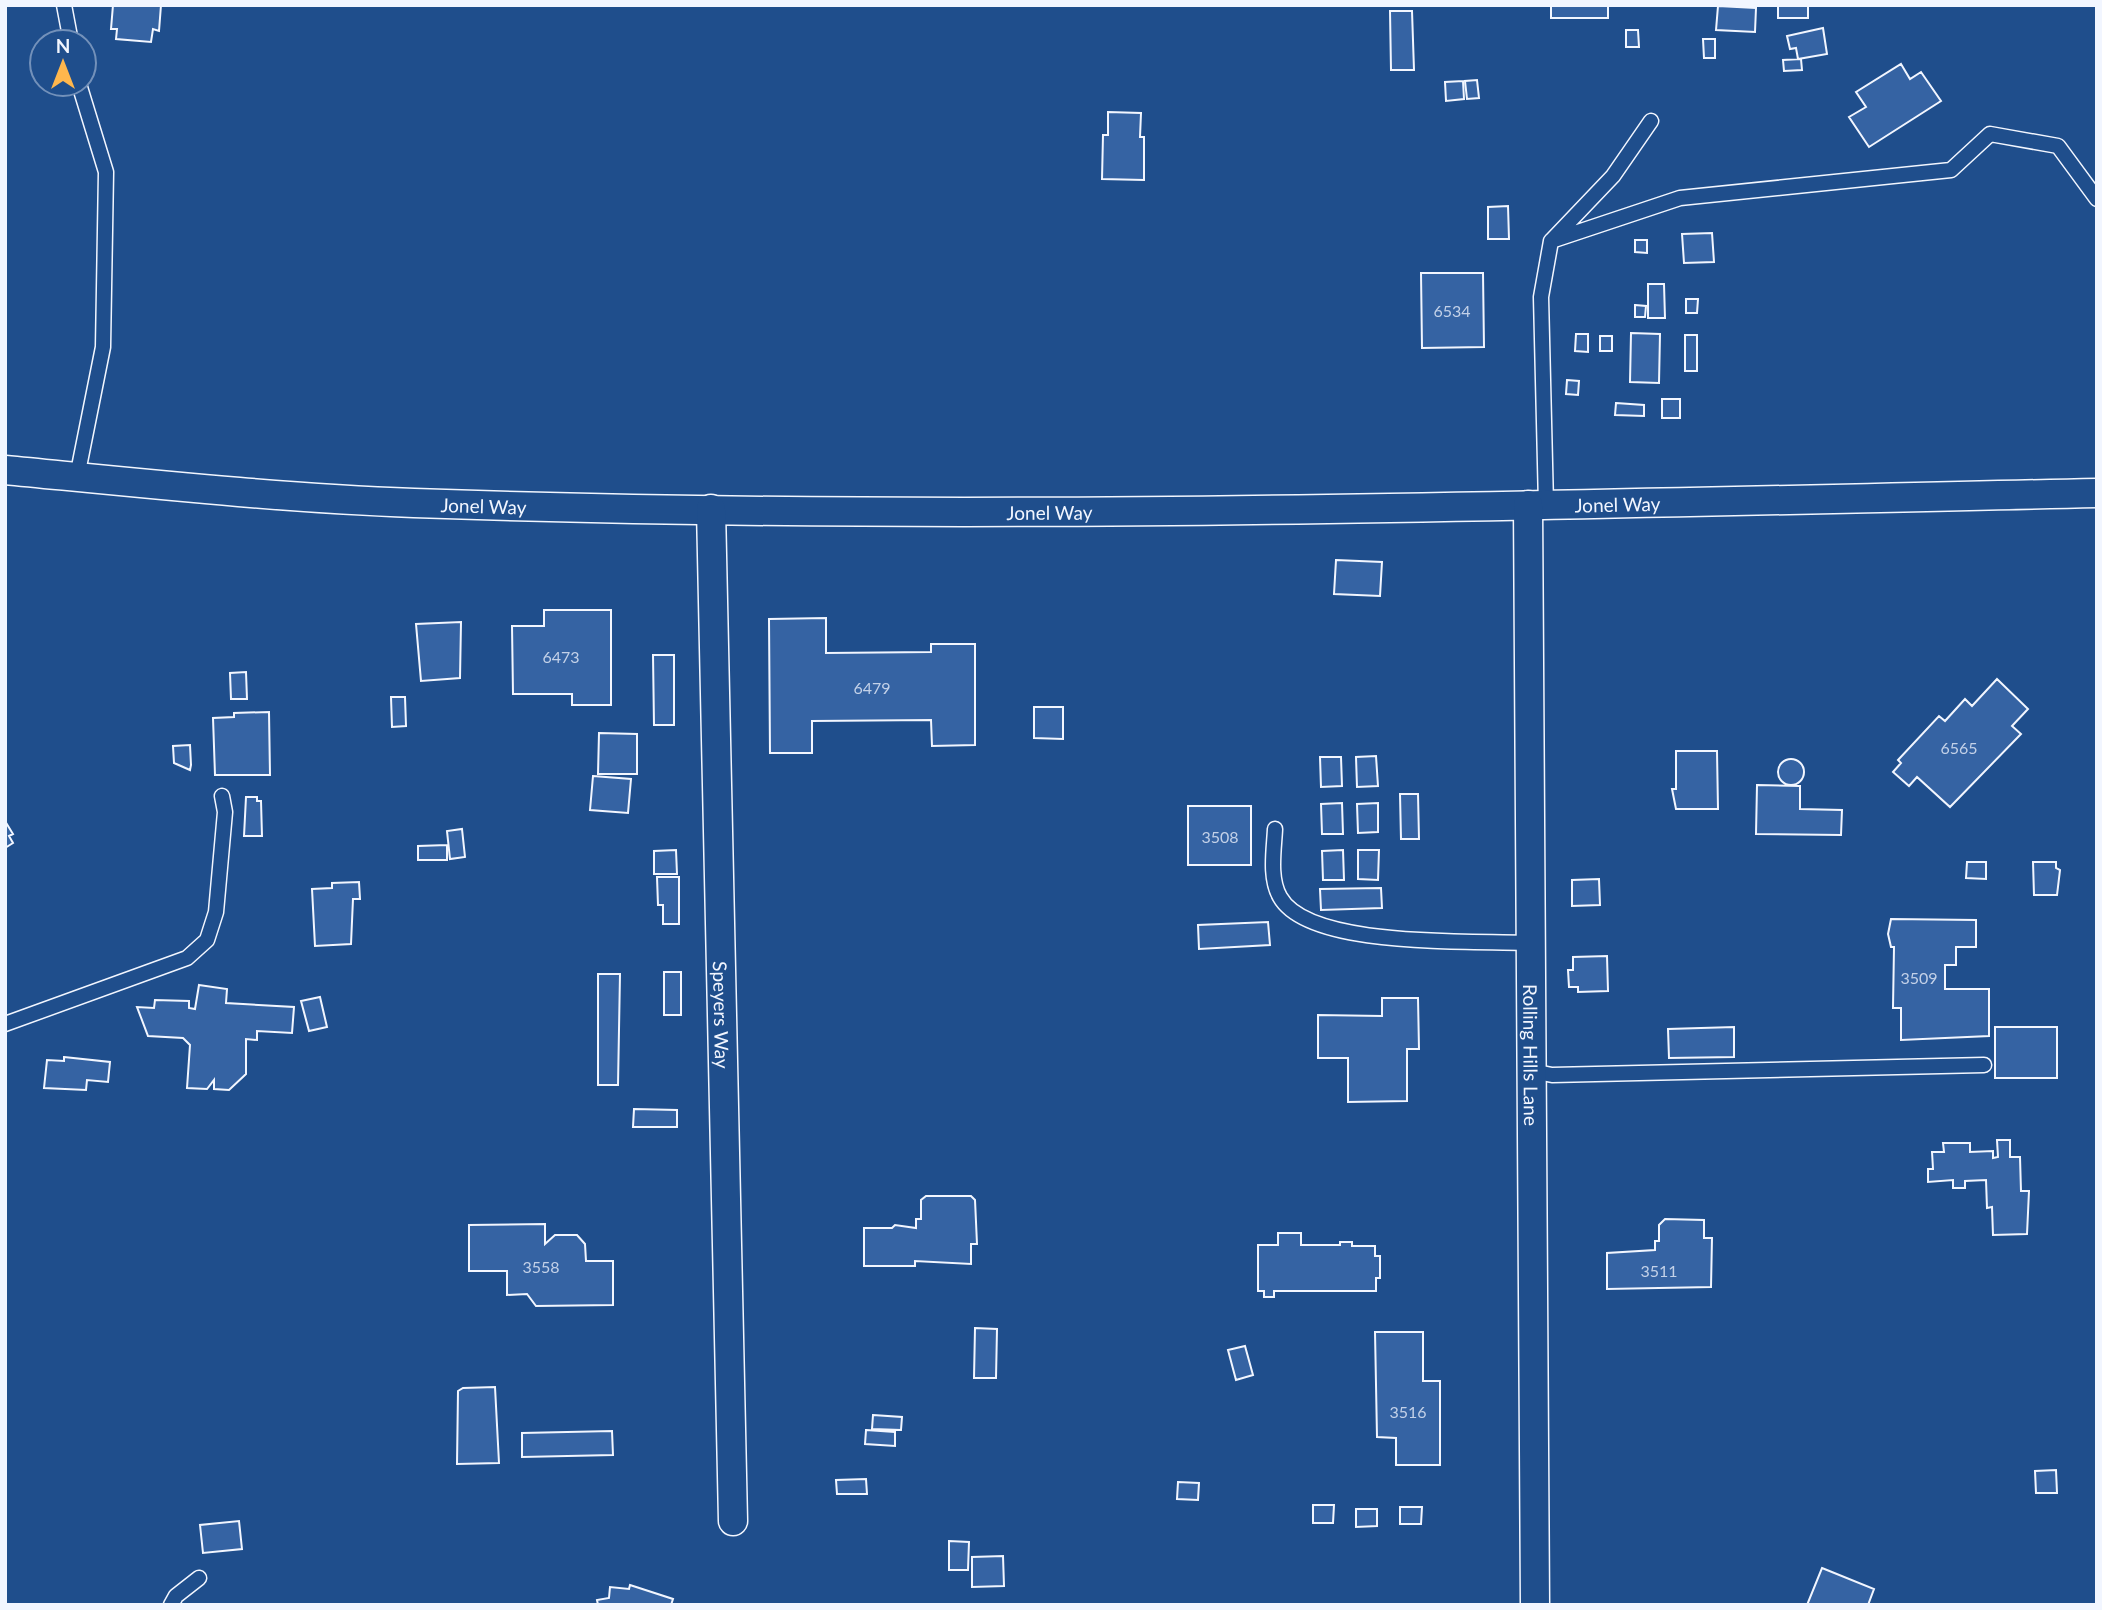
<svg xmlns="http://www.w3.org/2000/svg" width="2102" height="1610" viewBox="0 0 2102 1610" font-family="Lato,sans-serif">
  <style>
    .building { fill: #3563a3; stroke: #f2f6ff; stroke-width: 2 }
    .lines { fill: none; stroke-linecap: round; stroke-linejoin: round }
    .lane-casing { stroke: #f2f6ff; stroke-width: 17 }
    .street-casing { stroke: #f2f6ff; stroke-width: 31 }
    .lane { stroke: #1f4e8c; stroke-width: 14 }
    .street { stroke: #1f4e8c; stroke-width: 28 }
    .labels { text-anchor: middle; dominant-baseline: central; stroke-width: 5; stroke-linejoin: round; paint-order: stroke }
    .number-label { font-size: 16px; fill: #c3d1e8 }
    .street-label { font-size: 19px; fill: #f2f6ff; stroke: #1f4e8c }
  </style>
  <rect width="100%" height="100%" fill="#1f4e8c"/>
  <!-- building -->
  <path class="building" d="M 113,5 L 161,5 L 159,31 L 153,29 L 151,42 L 116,39 L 117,29 L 111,29 Z
    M 1551,5 L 1608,5 L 1608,18 L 1551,18 Z
    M 1778,5 L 1808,5 L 1808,18 L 1778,18 Z
    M 1718,6 L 1756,8 L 1755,32 L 1716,30 Z
    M 1390,11 L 1412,11 L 1414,70 L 1391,70 Z
    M 1823,28 L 1827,54 L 1798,59 L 1796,48 L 1790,49 L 1787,36 Z
    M 1626,30 L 1638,30 L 1639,47 L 1626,47 Z
    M 1703,39 L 1715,39 L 1715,58 L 1704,58 Z
    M 1801,59 L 1802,70 L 1784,71 L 1783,60 Z
    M 1901,64 L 1910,79 L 1921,72 L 1941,101 L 1869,147 L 1849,117 L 1866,107 L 1856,92 Z
    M 1477,80 L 1479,98 L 1467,99 L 1465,81 Z
    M 1463,81 L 1464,99 L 1446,101 L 1445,82 Z
    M 1108,112 L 1141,113 L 1140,137 L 1144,137 L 1144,180 L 1102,179 L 1103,135 L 1108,135 Z
    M 1508,206 L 1509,239 L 1488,239 L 1488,207 Z
    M 1712,233 L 1714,262 L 1684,263 L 1682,234 Z
    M 1635,240 L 1647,240 L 1647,253 L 1635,252 Z
    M 1421,273 L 1483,273 L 1484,347 L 1422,348 Z
    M 1648,284 L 1664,284 L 1665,318 L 1648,318 Z
    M 1686,299 L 1698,299 L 1697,313 L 1686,313 Z
    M 1635,305 L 1646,306 L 1645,317 L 1635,317 Z
    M 1631,333 L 1660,334 L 1659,383 L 1630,382 Z
    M 1576,334 L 1588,334 L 1588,352 L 1575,351 Z
    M 1685,335 L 1697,335 L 1697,371 L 1685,371 Z
    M 1600,336 L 1612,336 L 1612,351 L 1600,351 Z
    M 1567,380 L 1579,381 L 1578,395 L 1566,394 Z
    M 1662,399 L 1680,399 L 1680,418 L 1662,418 Z
    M 1616,403 L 1644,405 L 1644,416 L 1615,415 Z
    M 1336,560 L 1382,562 L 1380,596 L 1334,594 Z
    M 544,610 L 611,610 L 611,705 L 572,705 L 572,694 L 513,694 L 512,626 L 544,626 Z
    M 826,618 L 826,653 L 931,652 L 931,644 L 975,644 L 975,745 L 932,746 L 931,720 L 812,721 L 812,753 L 770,753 L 769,619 Z
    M 461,622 L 460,678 L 421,681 L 416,624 Z
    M 653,655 L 674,655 L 674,725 L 654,725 Z
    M 246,672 L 247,699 L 231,699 L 230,673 Z
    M 1997,679 L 2028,709 L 2012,726 L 2021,734 L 1950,807 L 1917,777 L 1909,786 L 1893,772 L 1901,763 L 1898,760 L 1939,716 L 1945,721 L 1965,699 L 1972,706 Z
    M 391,697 L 405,697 L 406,726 L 392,727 Z
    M 1034,707 L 1063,707 L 1063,739 L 1034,738 Z
    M 269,712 L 270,775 L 215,775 L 213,718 L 234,717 L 234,713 Z
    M 599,733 L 637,734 L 637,774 L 598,774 Z
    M 190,745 L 191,765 L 190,770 L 174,763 L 173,746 Z
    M 1676,751 L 1717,751 L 1718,809 L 1676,809 L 1672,789 L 1676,789 Z
    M 1376,756 L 1378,786 L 1357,787 L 1356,757 Z
    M 1320,757 L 1341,757 L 1342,786 L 1321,787 Z
    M1778 772a13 13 0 1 1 26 0a13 13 0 1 1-26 0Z
    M 593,776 L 631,779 L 628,813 L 590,810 Z
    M 1757,785 L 1800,786 L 1800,809 L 1842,810 L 1841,835 L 1756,834 Z
    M 1400,794 L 1418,794 L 1419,839 L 1401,839 Z
    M 246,797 L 257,797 L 257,801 L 261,801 L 262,836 L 244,836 Z
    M 1342,803 L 1343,834 L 1322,834 L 1321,804 Z
    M 1378,803 L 1378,832 L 1358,833 L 1357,804 Z
    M 1188,806 L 1251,806 L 1251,865 L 1188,865 Z
    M 5,821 L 13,834 L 9,836 L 13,843 L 5,848 Z
    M 462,829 L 465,857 L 450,859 L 447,831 Z
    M 447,845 L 447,860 L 418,860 L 418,846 Z
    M 676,850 L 677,874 L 654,874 L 654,851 Z
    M 1343,850 L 1344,880 L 1323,880 L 1322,851 Z
    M 1358,850 L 1379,850 L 1378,880 L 1358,879 Z
    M 1967,862 L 1986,862 L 1986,879 L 1966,878 Z
    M 2033,862 L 2056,862 L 2056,868 L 2060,870 L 2057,895 L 2034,895 Z
    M 657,877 L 679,877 L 679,924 L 663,924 L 663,905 L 658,905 Z
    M 1599,879 L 1600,905 L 1572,906 L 1572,880 Z
    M 359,882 L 360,899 L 353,899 L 351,944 L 315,946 L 312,889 L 332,888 L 332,883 Z
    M 1381,888 L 1382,908 L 1321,910 L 1320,889 Z
    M 1891,919 L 1976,920 L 1976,947 L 1956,947 L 1956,965 L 1945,965 L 1945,989 L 1989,989 L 1989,1036 L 1901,1040 L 1901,1008 L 1893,1008 L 1894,947 L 1891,947 L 1888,934 Z
    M 1268,922 L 1270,945 L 1199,949 L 1198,925 Z
    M 1607,956 L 1608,991 L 1578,992 L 1578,987 L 1569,987 L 1568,970 L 1573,970 L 1573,957 Z
    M 664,972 L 681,972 L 681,1015 L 664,1015 Z
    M 598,974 L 620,974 L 618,1085 L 598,1085 Z
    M 199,985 L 227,989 L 226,1003 L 294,1007 L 292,1033 L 257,1031 L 257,1040 L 246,1039 L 246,1074 L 229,1090 L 214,1089 L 214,1080 L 207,1089 L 187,1088 L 190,1045 L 183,1038 L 148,1036 L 137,1007 L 154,1008 L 155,1000 L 189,1001 L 189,1008 L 195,1009 Z
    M 320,997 L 327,1027 L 309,1031 L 301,1001 Z
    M 1382,998 L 1418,998 L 1419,1049 L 1407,1049 L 1407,1101 L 1348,1102 L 1348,1058 L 1318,1058 L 1318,1015 L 1382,1016 Z
    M 1734,1027 L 1734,1057 L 1669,1058 L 1668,1029 Z
    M 1995,1027 L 2057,1027 L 2057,1078 L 1995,1078 Z
    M 64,1057 L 110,1062 L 108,1082 L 87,1080 L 86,1090 L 44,1088 L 47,1060 L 64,1061 Z
    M 634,1109 L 677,1110 L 677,1127 L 633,1127 Z
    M 1997,1140 L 2010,1140 L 2010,1157 L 2020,1157 L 2021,1191 L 2029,1191 L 2027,1234 L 1993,1235 L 1992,1207 L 1987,1208 L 1986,1180 L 1965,1181 L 1965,1188 L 1953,1188 L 1953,1180 L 1928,1182 L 1928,1169 L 1933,1169 L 1932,1152 L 1944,1152 L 1943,1143 L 1970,1143 L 1970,1152 L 1993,1151 L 1993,1158 L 1998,1157 Z
    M 926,1196 L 971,1196 L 975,1200 L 977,1244 L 971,1244 L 971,1264 L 915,1261 L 915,1266 L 864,1266 L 864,1228 L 892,1228 L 895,1225 L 916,1228 L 916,1219 L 921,1219 L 921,1200 Z
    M 1665,1219 L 1704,1220 L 1704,1238 L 1712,1238 L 1711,1287 L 1607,1289 L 1607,1253 L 1655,1250 L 1655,1241 L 1659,1241 L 1659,1225 Z
    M 545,1224 L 545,1244 L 555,1235 L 577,1235 L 585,1244 L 586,1261 L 613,1261 L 613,1305 L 536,1306 L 527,1294 L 507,1295 L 507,1271 L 469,1271 L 469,1225 Z
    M 1278,1233 L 1301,1233 L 1301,1245 L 1340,1245 L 1340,1242 L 1352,1242 L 1352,1246 L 1375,1246 L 1375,1256 L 1380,1256 L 1380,1278 L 1376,1278 L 1376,1291 L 1274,1291 L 1274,1297 L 1264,1297 L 1264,1291 L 1258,1291 L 1258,1245 L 1278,1245 Z
    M 975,1328 L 997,1329 L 996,1378 L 974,1378 Z
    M 1375,1332 L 1423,1332 L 1423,1381 L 1440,1381 L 1440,1465 L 1396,1465 L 1396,1438 L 1377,1437 Z
    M 1245,1346 L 1253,1375 L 1236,1380 L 1228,1350 Z
    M 495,1387 L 499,1463 L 457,1464 L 458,1391 L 463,1388 Z
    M 873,1415 L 902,1417 L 901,1430 L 872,1429 Z
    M 866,1430 L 895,1432 L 895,1446 L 865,1444 Z
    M 612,1431 L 613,1455 L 522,1457 L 522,1433 Z
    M 2056,1470 L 2057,1493 L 2036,1493 L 2035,1471 Z
    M 866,1479 L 867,1494 L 837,1494 L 836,1480 Z
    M 1178,1482 L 1199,1483 L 1198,1500 L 1177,1499 Z
    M 1313,1505 L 1334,1505 L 1333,1523 L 1313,1523 Z
    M 1400,1507 L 1422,1507 L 1421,1524 L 1400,1524 Z
    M 1356,1509 L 1377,1509 L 1377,1526 L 1356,1527 Z
    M 239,1521 L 242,1549 L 203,1553 L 200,1525 Z
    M 949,1541 L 969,1542 L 968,1570 L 949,1570 Z
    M 1003,1556 L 1004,1586 L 972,1587 L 972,1557 Z
    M 1822,1568 L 1874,1589 L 1868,1605 L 1807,1605 Z
    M 630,1585 L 673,1599 L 671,1605 L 598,1605 L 597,1600 L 609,1598 L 610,1587 L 629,1589 Z"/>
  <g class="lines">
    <!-- lane casing -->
    <g class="lane-casing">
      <path id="lane" d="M 64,5 L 71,42
        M 1551,241 L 1680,198 L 1951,170 L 1990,134 L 2058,146 L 2097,199
        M 77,477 L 103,347 L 106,172 L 79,84
        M 1546,505 L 1541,297 L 1551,241 L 1613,176 L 1651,121
        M 1275,829 C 1274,850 1269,878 1280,897 C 1309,949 1474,940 1531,943
        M 5,1024 L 187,958 L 207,940 L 216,912 L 225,812 L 222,796
        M 1532,1071 L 1552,1075 L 1984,1065
        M 171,1605 L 176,1596 L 199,1578"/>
    </g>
    <!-- street casing -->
    <g class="street-casing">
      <g id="street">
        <path id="s1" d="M 5,470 C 140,483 279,498 414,503 C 975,523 1536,505 2097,493"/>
        <path id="s2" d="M 1528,505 L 1535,1605"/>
        <path id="s3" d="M 711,509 L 733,1521"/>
      </g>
    </g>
    <!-- lane -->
    <use href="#lane" class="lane"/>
    <!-- street -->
    <use href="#street" class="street"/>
  </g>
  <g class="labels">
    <!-- number labels -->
    <g class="number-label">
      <text x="1452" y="310">6534</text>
      <text x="561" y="656">6473</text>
      <text x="872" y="687">6479</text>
      <text x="1959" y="747">6565</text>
      <text x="1220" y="836">3508</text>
      <text x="1919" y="977">3509</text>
      <text x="541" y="1266">3558</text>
      <text x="1659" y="1270">3511</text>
      <text x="1408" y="1411">3516</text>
    </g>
    <!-- street labels -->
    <g class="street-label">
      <text stroke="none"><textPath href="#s1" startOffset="1614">Jonel Way</textPath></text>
      <text stroke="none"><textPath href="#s1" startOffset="480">Jonel Way</textPath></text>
      <text stroke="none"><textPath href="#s1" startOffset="1046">Jonel Way</textPath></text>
      <text stroke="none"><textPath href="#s3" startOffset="506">Speyers Way</textPath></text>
      <text stroke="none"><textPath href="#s2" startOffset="550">Rolling Hills Lane</textPath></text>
    </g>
  </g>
  <!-- border -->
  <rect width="2102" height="1610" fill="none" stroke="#f2f6ff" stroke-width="14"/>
  <!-- north arrow -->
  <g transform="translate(63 63)"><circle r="33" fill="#1f4e8c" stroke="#7391ba" stroke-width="2"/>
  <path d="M0-5L12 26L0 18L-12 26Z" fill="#ffb74d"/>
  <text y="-10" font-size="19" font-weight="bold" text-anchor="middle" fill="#f2f6ff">N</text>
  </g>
</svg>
